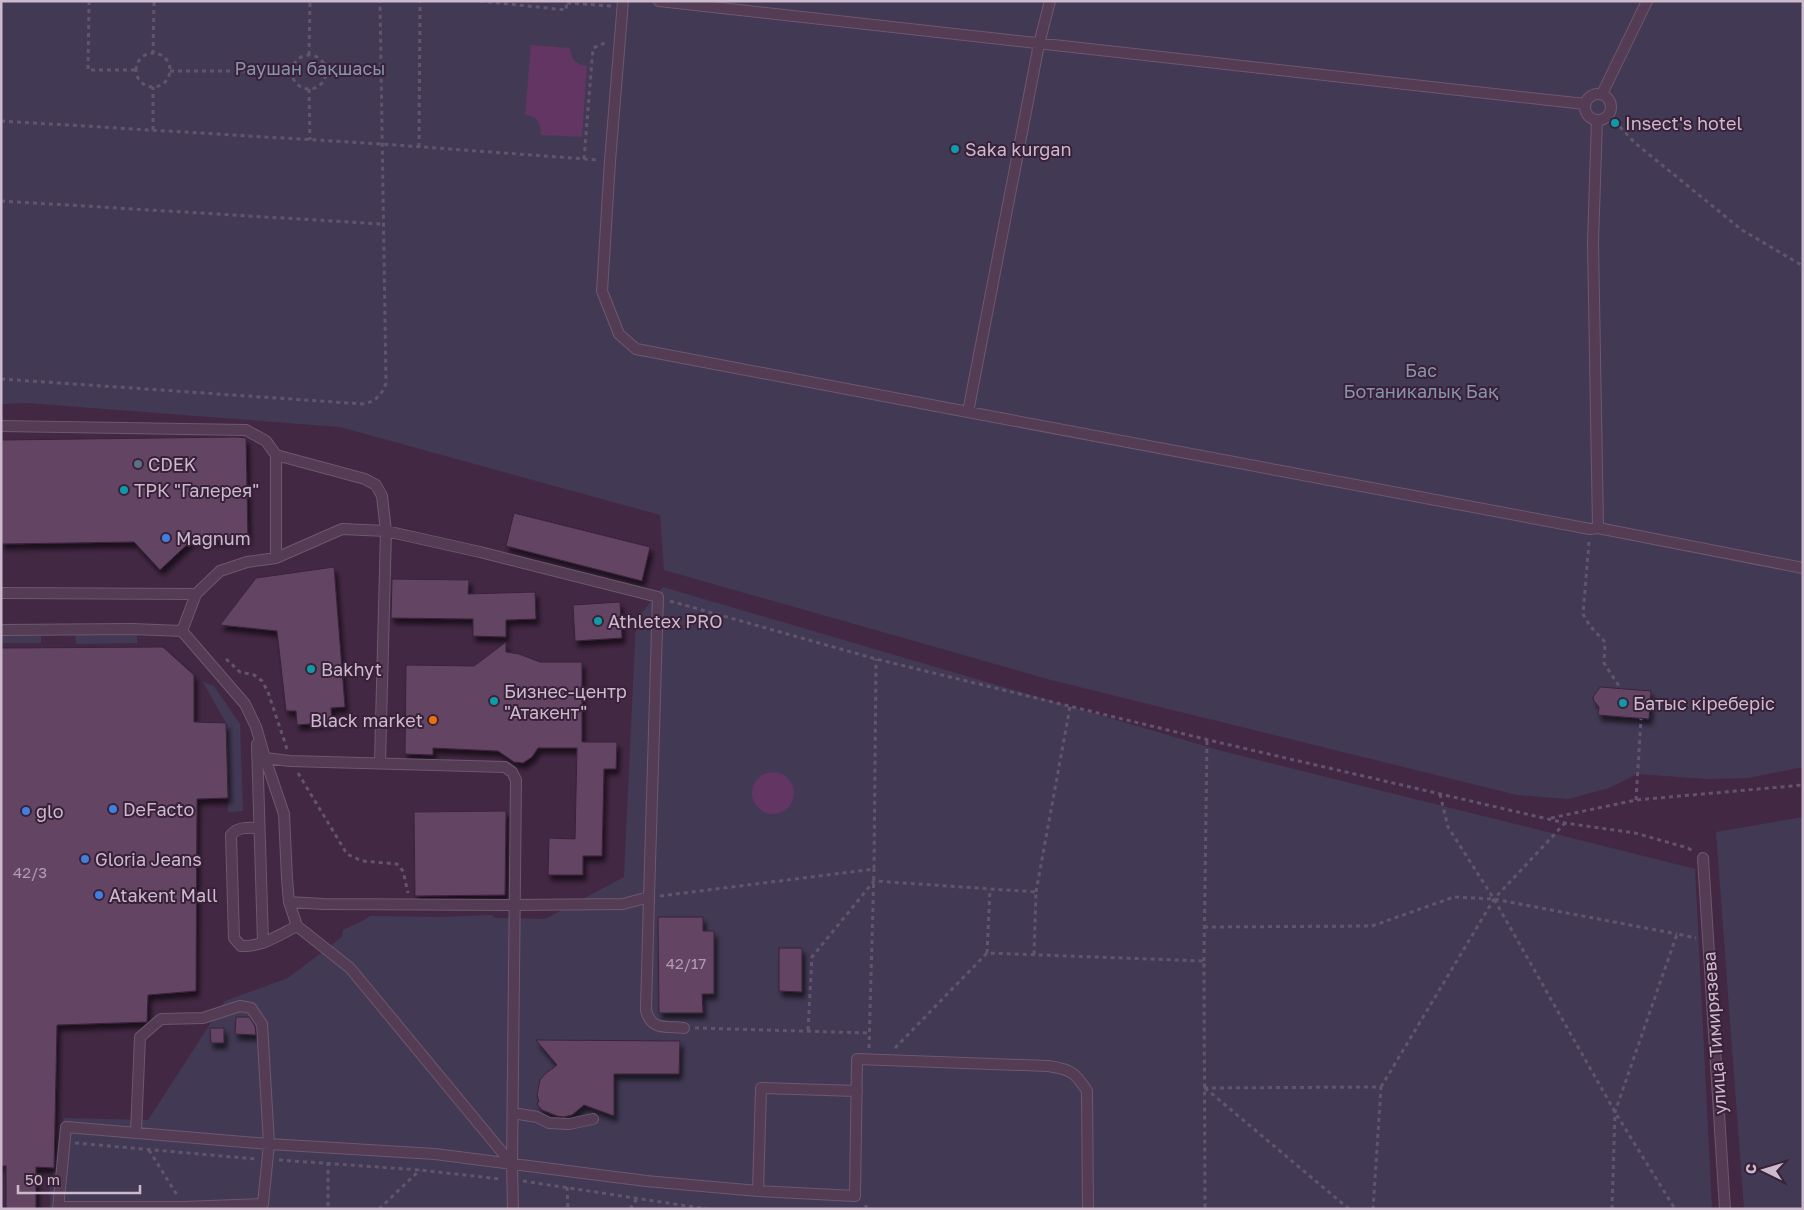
<svg xmlns="http://www.w3.org/2000/svg" width="1804" height="1210" viewBox="0 0 1804 1210" font-family="'Golos Text',sans-serif">
  <style>
    .green { fill: #423a55 }
    .water { fill: #623562 }
    .building { fill: #634464; stroke: #3b233b; filter: url(#shadow) }
    .lines { fill: none; stroke-linecap: round; stroke-linejoin: round }
    .lane-casing { stroke: #6e586e; stroke-width: 12 }
    .path { stroke: #62546d; stroke-width: 3; stroke-dasharray: 4 4; stroke-linecap: butt }
    .lane { stroke: #533c54; stroke-width: 10 }
    .culture-dot { fill: #0f9aa8; stroke: #392139; stroke-width: 2 }
    .service-dot { fill: #5c6f8a; stroke: #392139; stroke-width: 2 }
    .shop-dot { fill: #3f7fe0; stroke: #392139; stroke-width: 2 }
    .food-dot { fill: #e8710a; stroke: #392139; stroke-width: 2 }
    .labels { text-anchor: middle; dominant-baseline: central; stroke-width: 4; stroke-linejoin: round; paint-order: stroke }
    .number-label { font-size: 15px; fill: #b29cb3 }
    .park-label { font-size: 18px; fill: #8695ad; stroke: #392139 }
    .poi-label { font-size: 18px; fill: #cdbacd; stroke: #392139; text-anchor: start }
    .street-label { font-size: 18px; fill: #cdbacd; stroke: #392139 }
  </style>
  <defs>
    <filter id="shadow"><feDropShadow dx="3" dy="5.5" stdDeviation="2.5" flood-color="#0009"/></filter>
  </defs>
  <rect width="100%" height="100%" fill="#432844"/>
  <!-- green -->
  <path class="green" d="M 1,1 L 1803,1 L 1803,767 L 1748,778 L 1707,779 L 1637,774 L 1609,788 L 1568,799 L 1517,795 L 1051,680 L 664,570 L 660,515 L 340,427 L 27,403 L 1,404 Z
    M 663,587 L 1222,751 L 1695,869 L 1712,1209 L 50,1209 L 50,1184 L 64,1118 L 148,1120 L 225,1001 L 288,978 L 342,937 L 343,930 L 363,921 L 370,916 L 441,917 L 492,915 L 495,918 L 545,919 L 624,877 L 636,620 Z
    M 137,633 L 137,643 L 76,644 L 75,634 Z
    M 1,636 L 41,636 L 41,643 L 1,643 Z
    M 203,682 L 214,686 L 240,724 L 243,811 L 228,812 L 226,723 Z
    M 1803,817 L 1803,1209 L 1744,1209 L 1716,832 Z"/>
  <!-- water -->
  <path class="water" d="M 531,45 L 570,48 C 571,59 576,65 587,66 L 582,137 L 541,135 C 540,123 538,116 525,115 Z
    M752 793a21 21 0 1 1 42 0a21 21 0 1 1-42 0Z"/>
  <!-- building -->
  <path class="building" d="M 237,437 L 246,438 L 248,540 L 192,540 L 160,570 L 134,542 L 1,544 L 1,440 Z
    M 514,513 L 650,547 L 642,581 L 506,546 Z
    M 334,567 L 345,707 L 331,708 L 332,722 L 297,725 L 296,711 L 286,711 L 277,631 L 220,625 L 256,578 Z
    M 392,579 L 469,580 L 468,594 L 535,592 L 536,619 L 506,620 L 506,637 L 473,636 L 473,619 L 391,618 Z
    M 620,602 L 622,638 L 575,641 L 573,605 Z
    M 506,642 L 506,652 L 519,654 L 540,662 L 582,662 L 582,742 L 617,742 L 616,769 L 604,769 L 602,856 L 583,856 L 583,875 L 548,875 L 549,838 L 575,839 L 577,748 L 538,748 L 532,757 L 523,763 L 514,762 L 498,751 L 433,748 L 433,755 L 405,754 L 406,665 L 474,666 Z
    M 163,647 L 194,675 L 194,722 L 226,723 L 228,798 L 197,799 L 196,991 L 148,995 L 147,1022 L 57,1025 L 54,1168 L 36,1167 L 36,1209 L 6,1209 L 6,1166 L 1,1166 L 1,648 Z
    M 1600,687 L 1651,691 L 1649,719 L 1598,715 L 1599,707 L 1594,701 L 1593,697 Z
    M 506,811 L 505,895 L 415,896 L 414,812 Z
    M 658,917 L 703,917 L 703,931 L 714,931 L 714,994 L 702,994 L 703,1013 L 659,1013 Z
    M 779,948 L 802,948 L 802,992 L 779,991 Z
    M 236,1017 L 249,1017 L 255,1026 L 256,1035 L 235,1034 Z
    M 210,1028 L 224,1028 L 224,1043 L 211,1043 Z
    M 536,1040 L 680,1041 L 679,1074 L 614,1074 L 614,1116 L 584,1105 L 572,1115 L 564,1117 L 557,1116 L 542,1110 L 537,1104 L 539,1102 L 537,1095 L 540,1080 L 545,1074 L 557,1065 Z"/>
  <g class="lines">
    <!-- lane casing -->
    <g class="lane-casing">
      <path id="lane" d="M 623,1 L 610,161 L 602,291 L 619,334 L 636,349 L 968,412 L 1590,529 L 1598,528 L 1803,568
        M 659,1 L 1585,104
        M 1602,94 L 1647,1
        M1585 107a13 13 0 1 1 26 0a13 13 0 1 1-26 0Z
        M 1597,120 L 1593,242 L 1598,528
        M 968,412 L 1039,44 L 1050,1
        M 1,426 L 246,430 L 266,441 L 276,455 L 276,558
        M 276,455 L 365,479 L 376,485 L 382,496 L 386,531 L 380,762
        M 1,593 L 196,594
        M 1,630 L 132,629 L 182,631 L 245,704 L 256,727 L 265,758 L 284,814 L 287,879 L 289,902 L 297,926 L 350,968 L 512,1164
        M 182,631 L 196,594 L 220,571 L 247,562 L 276,558 L 342,529 L 386,531 L 480,552 L 658,597 L 649,897 L 623,904 L 514,905 L 323,904 L 289,902
        M 257,744 L 263,943
        M 265,758 L 290,761 L 505,767 L 512,772 L 516,780 L 512,1164 L 513,1209
        M 259,828 C 249,828 238,826 231,835 L 234,938 L 241,946 C 262,947 279,935 297,926
        M 1703,858 L 1725,1209
        M 649,897 L 646,1010 C 651,1031 666,1026 684,1028
        M 513,1113 L 537,1117 L 549,1123 L 569,1124 L 593,1119
        M 758,1191 L 761,1088 L 857,1091
        M 58,1207 L 184,1207 L 263,1204 L 269,1144 L 262,1024 L 251,1008 L 240,1006 L 203,1018 L 161,1019 L 140,1037 L 136,1132
        M 58,1209 L 66,1127 L 269,1144 L 435,1154 L 646,1181 L 758,1191 L 855,1196 L 857,1059 L 1048,1066 C 1070,1069 1075,1072 1087,1091 L 1088,1209"/>
    </g>
    <!-- path -->
    <path class="path" d="M 89,1 L 88,70 L 136,70
      M 480,1 L 566,10 L 567,1
      M 567,3 L 612,6
      M136 70a17 17 0 1 1 34 0a17 17 0 1 1-34 0Z
      M 153,54 L 154,1
      M 309,55 L 310,1
      M292 72a17 17 0 1 1 34 0a17 17 0 1 1-34 0Z
      M 170,71 L 292,71
      M 309,89 L 310,140
      M 1609,115 L 1635,143 L 1742,230 L 1803,266
      M 1,121 L 382,144 L 599,160
      M 153,130 L 153,87
      M 419,147 L 420,1
      M 584,159 L 593,48 L 607,42
      M 1,201 L 382,224
      M 1,379 L 363,404 C 375,402 382,395 386,383 L 380,1
      M 1589,542 L 1583,614 L 1590,626 L 1605,642 L 1604,663 L 1621,689
      M 670,601 L 876,659 L 1217,742 L 1565,823 L 1635,833 L 1688,848 L 1694,852
      M 226,659 L 240,672 L 254,675 L 262,681 L 268,692 L 287,749
      M 298,773 L 347,854 L 362,861 L 397,864 L 403,871 L 408,893
      M 1440,794 L 1448,827 L 1494,899 L 1615,1112 L 1675,1209
      M 1636,800 L 1641,719
      M 1551,818 L 1636,800 L 1803,785
      M 1036,892 L 1070,707
      M 660,896 L 874,869 L 876,659
      M 1204,927 L 1372,926 L 1454,897 L 1494,899 L 1677,934
      M 987,953 L 990,889
      M 1204,961 L 1207,740
      M 695,1028 L 869,1033
      M 808,1030 L 812,957 L 874,881 L 1036,892 L 1034,955
      M 869,1048 L 874,869
      M 895,1048 L 987,953 L 1204,961 L 1205,1209
      M 1381,1087 L 1494,899 L 1565,823
      M 1204,1088 L 1381,1087 L 1373,1209
      M 1205,1088 L 1349,1209
      M 75,1143 L 256,1159
      M 149,1150 L 177,1195
      M 279,1160 L 420,1170 L 500,1179
      M 328,1162 L 328,1209
      M 523,1181 L 707,1209
      M 567,1187 L 568,1209
      M 379,1209 L 420,1170
      M 630,1209 L 638,1197
      M 866,1209 L 866,1202
      M 1612,1209 L 1615,1112 L 1677,934 L 1696,938"/>
    <!-- lane -->
    <use href="#lane" class="lane"/>
  </g>
  <!-- markers -->
  <g class="culture-dot">
    <circle cx="1615" cy="123" r="5"/>
    <circle cx="955" cy="149" r="5"/>
    <circle cx="124" cy="490" r="5"/>
    <circle cx="598" cy="621" r="5"/>
    <circle cx="311" cy="669" r="5"/>
    <circle cx="494" cy="701" r="5"/>
    <circle cx="1623" cy="703" r="5"/>
  </g>
  <circle class="service-dot" cx="138" cy="464" r="5"/>
  <g class="shop-dot">
    <circle cx="166" cy="538" r="5"/>
    <circle cx="113" cy="809" r="5"/>
    <circle cx="26" cy="811" r="5"/>
    <circle cx="85" cy="859" r="5"/>
    <circle cx="99" cy="895" r="5"/>
  </g>
  <circle class="food-dot" cx="433" cy="720" r="5"/>
  <g class="labels">
    <!-- number labels -->
    <g class="number-label">
      <text x="30" y="872">42/3</text>
      <text x="686" y="963">42/17</text>
    </g>
    <!-- park labels -->
    <g class="park-label">
      <text x="310" y="68">Раушан бақшасы</text>
      <text x="1421" y="370">Бас<tspan x="1421" dy="21">Ботаникалық Бақ</tspan></text>
    </g>
    <!-- poi labels -->
    <g class="poi-label">
      <text x="1625" y="123">Insect's hotel</text>
      <text x="965" y="149">Saka kurgan</text>
      <text x="148" y="464">CDEK</text>
      <text x="134" y="490">ТРК "Галерея"</text>
      <text x="176" y="538">Magnum</text>
      <text x="608" y="621">Athletex PRO</text>
      <text x="321" y="669">Bakhyt</text>
      <text x="504" y="691">Бизнес-центр<tspan x="504" dy="21">"Атакент"</tspan></text>
      <text x="1633" y="703">Батыс кіреберіс</text>
      <text x="423" y="720" text-anchor="end">Black market</text>
      <text x="123" y="809">DeFacto</text>
      <text x="36" y="811">glo</text>
      <text x="95" y="859">Gloria Jeans</text>
      <text x="109" y="895">Atakent Mall</text>
    </g>
    <!-- street labels -->
    <g class="street-label">
      <text transform="translate(1714 1033) rotate(-94)">улица Тимирязева</text>
    </g>
  </g>
  <!-- border -->
  <rect width="1804" height="1210" fill="none" stroke="#cdbacd" stroke-width="5"/>
  <!-- north arrow -->
  <g transform="translate(1764 1170) rotate(275)" stroke="#392139" stroke-width="4" paint-order="stroke">
  <path d="M0-4L9 19L0 12L-9 19Z" fill="#cdbacd"/>
  <text y="-8" font-size="14" font-weight="bold" text-anchor="middle" fill="#cdbacd">С</text>
  </g>
  <!-- scale -->
  <path d="M18 1185v8h122v-8" fill="none" stroke="#cdbacd" stroke-width="2.5"/>
  <text x="25" y="1185" font-size="15" fill="#cdbacd" stroke="#392139" stroke-width="4" paint-order="stroke">50 m</text>
</svg>
